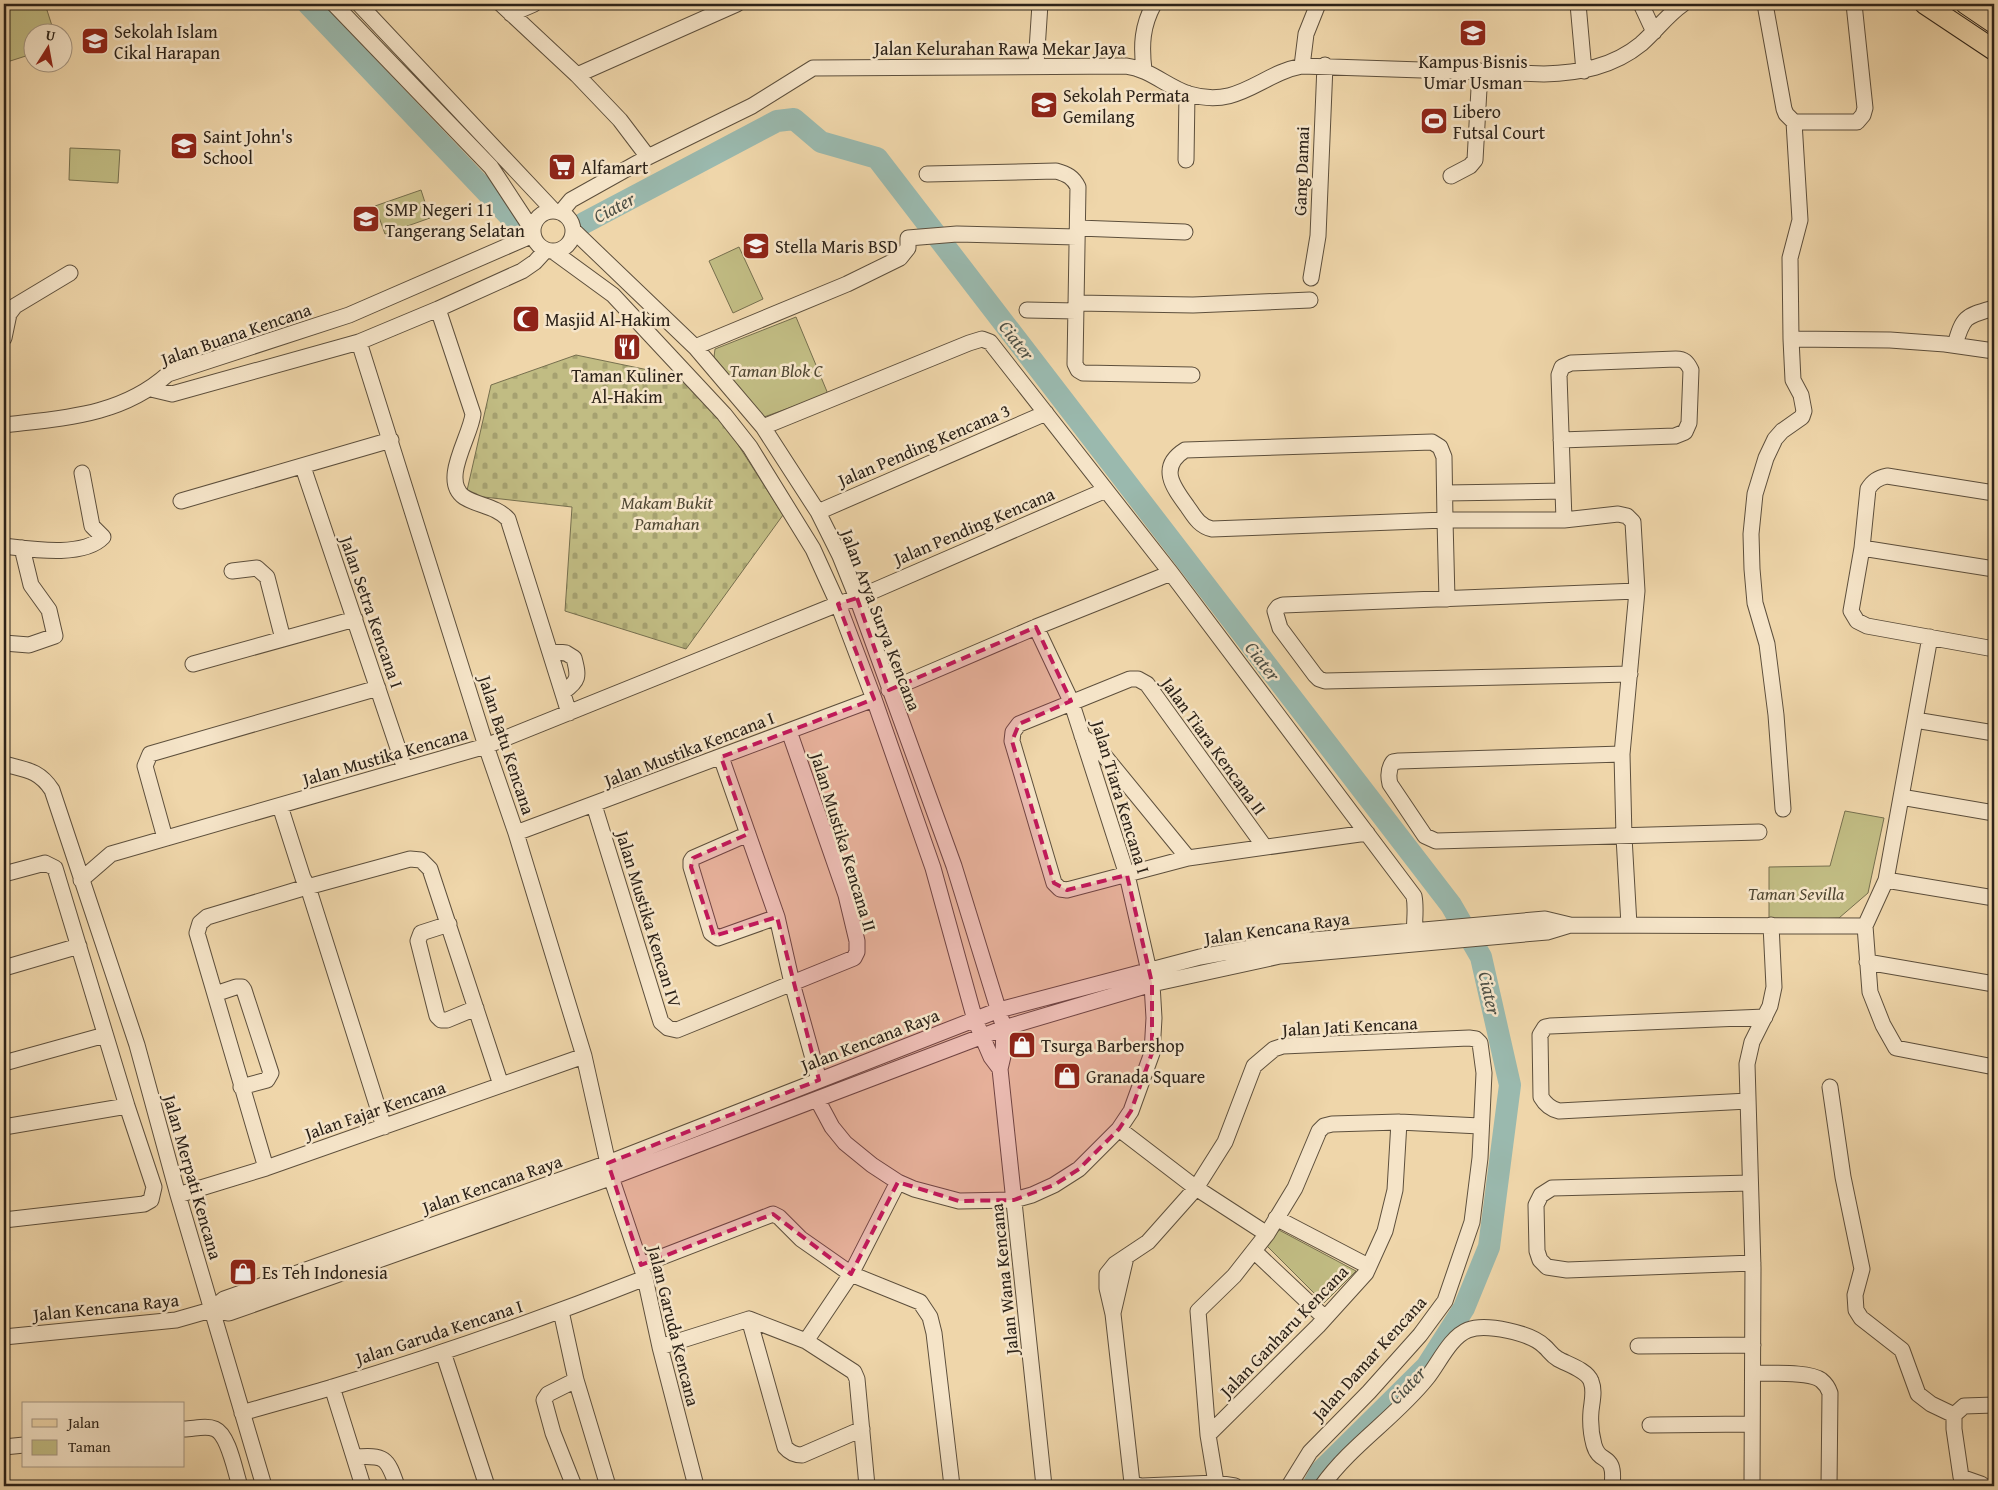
<svg xmlns="http://www.w3.org/2000/svg" width="1998" height="1490" viewBox="0 0 1998 1490" font-family="'Gentium Book Plus',serif">
  <style>
    .cemetery { fill: url(#cemetery-stones); stroke: #766f4e }
    .park { fill: #c1bc83; stroke: #766f4e }
    .lines { fill: none; stroke-linecap: round; stroke-linejoin: round }
    .river { stroke: #9ab9ae; stroke-width: 22 }
    .minor-casing { stroke: #5d4f3c; stroke-width: 17 }
    .major-casing { stroke: #2c2218; stroke-width: 22 }
    .minor { stroke: #f5e4c8; stroke-width: 15 }
    .major { stroke: #efd6aa; stroke-width: 20 }
    .marked { fill: #c2185b; fill-opacity: 0.2; stroke: #c2185b; stroke-width: 4; stroke-dasharray: 10 6; stroke-linejoin: round }
    .labels { text-anchor: middle; dominant-baseline: central; stroke-width: 5; stroke-linejoin: round; paint-order: stroke }
    .poi-label { font-size: 18px; fill: #2c2218; stroke: #f5e4c8; text-anchor: start }
    .street-label { font-size: 18px; fill: #2c2218; stroke: #f5e4c8 }
    .park-label { font-size: 18px; font-style: italic; fill: #514833; stroke: #f5e4c8 }
    .water-label { font-size: 19px; font-style: italic; fill: #4d4f45; stroke: #f5e4c8 }
  </style>
  <defs>
    <pattern id="cemetery-stones" width="16" height="16" patternUnits="userSpaceOnUse" patternTransform="scale(1.25)"><rect width="16" height="16" fill="#c1bc83"/><path d="M2 7V4a2 2 0 0 1 4 0v3zM10 15v-3a2 2 0 0 1 4 0v3z" fill="#a6a170"/></pattern>
  </defs>
  <rect width="100%" height="100%" fill="#efd6aa"/>
  <filter id="stains"><feTurbulence type="fractalNoise" baseFrequency=".004" numOctaves="4"/><feColorMatrix values="0 0 0 0 .2 0 0 0 0 .09 0 0 0 0 .02 0 0 0 .5 -.17"/></filter>
  <radialGradient id="worn" r=".72"><stop offset=".6" stop-color="#630" stop-opacity="0"/><stop offset="1" stop-color="#630" stop-opacity=".3"/></radialGradient>
  <!-- cemetery -->
  <path class="cemetery" d="M 576,355 L 682,377 L 721,418 L 783,515 L 686,649 L 565,611 L 572,507 L 466,495 L 491,385 Z"/>
  <!-- park -->
  <path class="park" d="M 4,4 L 45,4 L 54,32 L 32,32 L 32,54 L 4,63 Z
    M 70,148 L 120,150 L 118,183 L 69,180 Z
    M 421,190 L 430,218 L 385,234 L 375,206 Z
    M 739,247 L 763,299 L 733,313 L 709,261 Z
    M 796,317 L 828,394 L 764,417 L 714,357 L 715,349 Z
    M 1845,811 L 1884,818 L 1868,893 L 1839,918 L 1769,921 L 1769,867 L 1830,866 Z
    M 1279,1230 L 1356,1271 L 1324,1303 L 1267,1246 Z"/>
  <g class="lines">
    <!-- river -->
    <path class="river" d="M 308,4 L 520,227
      M 584,223 L 777,121 L 794,119 L 821,142 L 877,158 L 1451,905 L 1481,957 L 1510,1085 L 1489,1247 L 1464,1308 L 1427,1366 L 1321,1471 L 1313,1486"/>
    <!-- minor casing -->
    <g class="minor-casing">
      <path id="minor" d="M 334,4 L 491,167 L 533,231
        M 359,4 L 553,210
        M 501,4 L 577,75 L 620,120 L 648,157
        M 1578,4 L 1584,71
        M 1641,4 L 1654,32
        M 1765,4 L 1784,109 L 1786,114 L 1794,122
        M 511,14 L 534,4
        M 1036,65 L 1040,4
        M 1302,66 L 1306,34 L 1318,4
        M 1144,70 C 1141,45 1142,26 1154,4
        M 577,75 L 737,4
        M 1186,160 L 1187,93
        M 927,174 L 1056,171 C 1067,174 1073,177 1078,187 L 1075,364 L 1078,370 L 1083,373 L 1192,375
        M 1451,176 L 1470,166 L 1475,160 L 1480,71
        M533 231a20 20 0 1 1 40 0a20 20 0 1 1-40 0Z
        M 561,212 L 571,200 L 648,157 L 752,106 L 813,68 L 1126,66 C 1150,69 1167,87 1189,94 C 1239,109 1260,74 1302,66 L 1544,74 C 1579,73 1613,67 1641,44 C 1656,31 1667,15 1683,4
        M 1078,228 L 1185,232
        M 574,231 L 695,347 L 763,427 L 818,512 L 840,556 L 857,598 L 954,866 L 1004,1028 L 1003,1056 L 1000,1069 L 1044,1486
        M 554,252 L 613,295 L 724,414 L 750,447 L 813,549 L 838,604 L 874,699 L 933,868 L 975,1020 L 991,1057 L 1000,1069
        M 1311,278 L 1318,236 L 1325,65
        M 1077,303 L 1193,305 L 1310,300
        M 438,309 L 473,414 C 471,436 440,480 464,497 C 478,506 496,506 508,519 L 569,713
        M 1027,310 L 1076,311
        M 4,338 L 9,314 L 15,306 L 70,273
        M 1791,339 L 1890,340 L 1945,344 L 1994,351
        M 359,342 L 486,746 L 516,833 L 584,1056 L 611,1177 L 645,1278 L 660,1347 L 696,1486
        M 1955,345 C 1963,316 1966,316 1994,308
        M 695,347 L 847,284 L 900,258 L 908,248 L 908,238 L 957,234 L 1077,237
        M 151,389 L 172,394 L 359,342 L 438,309 L 522,271 L 535,262 L 546,250
        M 4,425 C 63,418 121,416 168,374 L 349,315 L 533,235
        M 763,427 L 969,343 L 982,339 L 990,342 L 1171,573 L 1414,896 C 1417,911 1413,925 1415,940
        M 1561,440 L 1675,436 L 1685,432 L 1689,423 L 1691,370 C 1687,362 1684,359 1676,359 L 1571,363 L 1562,367 L 1559,375 L 1564,520
        M 1432,442 L 1440,447 L 1444,457 L 1445,520 L 1212,529 C 1199,526 1194,516 1187,506 C 1173,487 1158,467 1185,450 Z
        M 303,467 L 405,769
        M 1445,493 L 1563,491
        M 1994,493 L 1887,476 C 1878,478 1873,481 1868,489 L 1862,548 L 1851,611 L 1857,621 L 1867,626 L 1994,649
        M 181,501 L 391,440
        M 818,512 L 1046,413
        M 4,546 C 30,549 83,558 103,537 L 92,526 L 82,473
        M 1862,548 L 1994,569
        M 232,571 L 257,568 L 267,577 L 283,639
        M 1447,599 L 1445,520 L 1564,520 L 1618,514 L 1627,516 L 1633,522 L 1637,591 L 1622,754 L 1624,837 L 1629,925
        M 1930,637 L 1886,880 L 1865,926 L 1870,992 L 1883,1025 L 1896,1048 L 1994,1067
        M 4,643 L 29,645 L 55,636 L 49,610 L 31,585 L 22,548
        M 550,651 L 566,653 L 574,658 C 579,677 579,681 563,692
        M 193,664 L 355,619
        M 1630,674 L 1325,681 L 1319,679 L 1315,675 L 1280,628 L 1275,611 L 1278,607 L 1283,605 L 1637,591
        M 889,690 L 1036,627 L 1171,573
        M 1915,720 L 1994,733
        M 1082,736 L 1098,748 L 1188,858
        M 1622,754 L 1399,761 L 1393,762 C 1388,769 1388,776 1390,784 L 1425,836 L 1436,841 L 1759,832
        M 721,757 L 777,917 L 792,983 L 819,1080
        M 4,764 C 26,770 39,770 52,790 L 137,1045 L 178,1195 L 264,1486
        M 1901,797 L 1994,813
        M 594,805 L 661,1022 L 668,1028 L 677,1030 L 854,958 L 857,952 L 857,941 L 846,895 L 789,731
        M 280,806 L 303,878 L 308,887 L 384,1127
        M 1783,809 L 1776,715 L 1767,644 L 1755,603 L 1752,569 L 1751,534 L 1755,494 L 1766,458 L 1775,439 L 1782,431 L 1802,417 L 1804,411 L 1801,395 L 1793,380 L 1791,339 L 1790,258 L 1800,220 L 1794,122 L 1857,122 L 1863,115 L 1865,108 L 1854,4
        M 516,833 L 874,699
        M 748,834 L 693,858 L 691,861 L 691,867 L 711,933 L 718,938 L 777,917
        M 165,838 L 145,766 L 150,754 L 378,688
        M 1264,846 L 1147,684 L 1138,679 L 1130,679 L 1019,724 L 1013,732 L 1012,741 L 1054,883 L 1060,889 L 1067,890 L 1188,858 L 1367,833
        M 4,874 L 45,863 L 55,868 L 127,1106 L 154,1187 L 151,1200 L 144,1204 L 4,1220
        M 81,880 L 111,854 L 486,746 L 838,604 L 857,598 L 1106,490
        M 1886,880 L 1994,898
        M 449,924 L 421,933 L 418,941 L 437,1016 L 441,1020 L 447,1020 L 476,1008
        M 1867,962 L 1994,984
        M 4,968 L 79,946
        M 215,994 L 236,987 L 242,987 L 244,990 L 271,1073 L 267,1080 L 241,1087
        M 4,1063 L 105,1035
        M 1830,1087 L 1843,1177 L 1862,1269 L 1855,1295 L 1856,1310 L 1861,1318 L 1902,1350 L 1918,1394 L 1931,1404 L 1954,1415
        M 817,1099 L 832,1127 L 845,1143 L 872,1165 L 898,1182 L 914,1189 L 959,1201 L 1014,1200 L 1032,1195 L 1054,1185 L 1079,1169 L 1119,1129 L 1131,1111 L 1152,1053 L 1154,1018 L 1152,984 L 1127,875 L 1071,701 L 1036,627
        M 1748,1101 L 1559,1111 C 1551,1109 1545,1104 1541,1097 L 1540,1035 L 1545,1027 L 1550,1026 L 1765,1017
        M 4,1127 L 127,1106
        M 1119,1129 L 1196,1188 L 1267,1234
        M 266,1168 L 197,933 L 200,923 L 207,917 L 300,889 L 410,859 L 421,860 L 430,869 L 501,1085
        M 1750,1183 L 1552,1188 L 1541,1195 L 1536,1205 L 1537,1251 L 1540,1260 L 1547,1267 L 1567,1270 L 1753,1263
        M 178,1195 L 266,1168 L 584,1056
        M 1276,1218 L 1368,1266
        M 1254,1251 L 1325,1318
        M 641,1265 L 773,1214 L 779,1217 L 801,1239 L 851,1274 L 920,1302 L 930,1317 L 934,1333 L 952,1486
        M 211,1310 L 229,1313 L 607,1179 L 1004,1028 L 1152,984 L 1280,956 L 1547,932 L 1570,925
        M 561,1311 L 576,1380 L 608,1486
        M 1113,1313 L 1126,1257
        M 749,1319 L 785,1447 C 790,1453 795,1455 802,1455 L 862,1429
        M 4,1337 L 176,1320 L 211,1310 L 224,1299 L 608,1163 L 999,1010 L 1200,957 L 1279,943 L 1545,919 L 1570,925 L 1865,926
        M 806,1341 L 851,1274 L 898,1182
        M 1638,1346 L 1753,1345
        M 660,1347 L 749,1319 L 806,1341 L 854,1372 L 857,1379 L 867,1486
        M 443,1352 L 487,1486
        M 1753,1373 C 1769,1374 1808,1371 1821,1380 C 1826,1384 1828,1387 1830,1393 L 1829,1486
        M 332,1387 L 363,1486
        M 242,1413 C 272,1404 303,1396 333,1387 C 438,1355 542,1319 645,1278
        M 1650,1425 L 1751,1424
        M 184,1429 C 194,1429 206,1425 215,1429 C 229,1435 235,1472 240,1486
        M 1208,1435 L 1318,1326 L 1366,1273 L 1385,1231 L 1395,1190 L 1399,1122
        M 4,1447 L 24,1445
        M 354,1457 C 385,1455 387,1457 397,1486
        M 1216,1483 L 1208,1435 L 1198,1311 L 1234,1276 L 1267,1234 L 1295,1188 L 1319,1131 L 1324,1126 L 1332,1124 L 1399,1122 L 1480,1126
        M 574,1486 L 553,1433 L 544,1400 L 548,1394 L 576,1380
        M 1140,1486 L 1132,1483 L 1113,1314 L 1107,1288 L 1107,1274 L 1115,1264 L 1148,1242 L 1196,1188 L 1225,1142 L 1254,1066 L 1274,1049 L 1283,1046 L 1469,1038 L 1476,1039 L 1480,1043 L 1484,1073 L 1480,1158 L 1472,1222 L 1445,1301 L 1420,1335 L 1369,1392 L 1310,1452 L 1289,1486
        M 1142,1486 L 1216,1483 L 1235,1486
        M 1322,1486 C 1351,1445 1395,1418 1427,1378 C 1439,1363 1450,1337 1468,1330 C 1486,1323 1531,1333 1544,1346 C 1549,1350 1551,1355 1558,1359 C 1567,1364 1587,1370 1591,1381 C 1595,1391 1592,1401 1591,1411 C 1590,1423 1591,1434 1594,1445 C 1600,1466 1616,1451 1612,1486
        M 1752,1486 L 1753,1268 L 1747,1064 L 1752,1042 L 1770,1006 L 1774,987 L 1771,925
        M 1984,1486 L 1981,1484 L 1961,1477 L 1954,1429 L 1954,1415 L 1964,1406 L 1994,1405"/>
    </g>
    <!-- major casing -->
    <g class="major-casing">
      <path id="major" d="M 1925,4 L 1994,50
        M 1966,4 L 1994,23"/>
    </g>
    <!-- minor -->
    <use href="#minor" class="minor"/>
    <!-- major -->
    <use href="#major" class="major"/>
  </g>
  <!-- marked area -->
  <path class="marked" d="M 857,598 L 889,690 L 1036,627 L 1071,701 L 1019,724 L 1012,741 L 1054,883 L 1067,890 L 1127,875 L 1152,983 L 1152,1053 L 1131,1111 L 1119,1129 L 1079,1169 L 1054,1185 L 1014,1200 L 959,1201 L 898,1182 L 851,1274 L 773,1214 L 641,1265 L 608,1163 L 819,1080 L 777,917 L 714,936 L 691,867 L 693,858 L 748,834 L 721,757 L 874,699 L 838,604 Z"/>
  <!-- icons -->
  <defs>
    <g id="university-square" transform="scale(1.4375)"><rect x="-9" y="-9" width="18" height="18" rx="4" fill="#8f2418" stroke="#f5e4c8"/><path d="M0-5L7-2L0 1L-7-2ZM-4 1L0 2.5L4 1V4Q0 6-4 4Z" fill="#fff"/></g>
    <g id="school-square" transform="scale(1.4375)"><rect x="-9" y="-9" width="18" height="18" rx="4" fill="#8f2418" stroke="#f5e4c8"/><path d="M0-5L7-2L0 1L-7-2ZM-4 1L0 2.5L4 1V4Q0 6-4 4Z" fill="#fff"/></g>
    <g id="stadium-square" transform="scale(1.4375)"><rect x="-9" y="-9" width="18" height="18" rx="4" fill="#8f2418" stroke="#f5e4c8"/><path d="M0-5a6.5 5 0 1 0 0 10a6.5 5 0 1 0 0-10ZM-3.5-1.8h7v3.6h-7Z" fill="#fff"/></g>
    <g id="supermarket-square" transform="scale(1.4375)"><rect x="-9" y="-9" width="18" height="18" rx="4" fill="#8f2418" stroke="#f5e4c8"/><path d="M-6-5.5h2.5l.6 2H6L4.5 2H-2.5L-4.4-4H-6ZM-1.5 3.2a1.3 1.3 0 1 0 .1 0ZM3 3.2a1.3 1.3 0 1 0 .1 0Z" fill="#fff"/></g>
    <g id="mosque-square" transform="scale(1.4375)"><rect x="-9" y="-9" width="18" height="18" rx="4" fill="#8f2418" stroke="#f5e4c8"/><path d="M3.5-4.9A6 6 0 1 0 3.5 4.9A5 5 0 1 1 3.5-4.9Z" fill="#fff"/></g>
    <g id="restaurant-square" transform="scale(1.4375)"><rect x="-9" y="-9" width="18" height="18" rx="4" fill="#8f2418" stroke="#f5e4c8"/><path d="M-5-6h1v4h1v-4h1v4h1v-4h1v5L-1.5 .5V6h-2V.5L-5-1ZM5-6V6H3V1.5H1.5Q1.5-4 5-6Z" fill="#fff"/></g>
    <g id="shop-square" transform="scale(1.4375)"><rect x="-9" y="-9" width="18" height="18" rx="4" fill="#8f2418" stroke="#f5e4c8"/><path d="M-5-2.5h2.3a2.7 3.5 0 0 1 5.4 0H5L5.5 6h-11ZM-1.5-2.5h3a1.5 2.3 0 0 0-3 0Z" fill="#fff"/></g>
  </defs>
  <g fill-rule="evenodd">
    <use href="#university-square" x="1473" y="33"/>
    <use href="#school-square" x="95" y="41"/>
    <use href="#school-square" x="1044" y="105"/>
    <use href="#stadium-square" x="1434" y="121"/>
    <use href="#school-square" x="184" y="146"/>
    <use href="#supermarket-square" x="562" y="167"/>
    <use href="#school-square" x="366" y="219"/>
    <use href="#school-square" x="756" y="246"/>
    <use href="#mosque-square" x="526" y="319"/>
    <use href="#restaurant-square" x="627" y="347"/>
    <use href="#shop-square" x="1022" y="1045"/>
    <use href="#shop-square" x="1067" y="1076"/>
    <use href="#shop-square" x="243" y="1272"/>
  </g>
  <g class="labels">
    <!-- poi labels -->
    <g class="poi-label">
      <text x="114" y="31">Sekolah Islam<tspan x="114" dy="21">Cikal Harapan</tspan></text>
      <text x="1473" y="61" text-anchor="middle">Kampus Bisnis<tspan x="1473" dy="21">Umar Usman</tspan></text>
      <text x="1063" y="95">Sekolah Permata<tspan x="1063" dy="21">Gemilang</tspan></text>
      <text x="1453" y="111">Libero<tspan x="1453" dy="21">Futsal Court</tspan></text>
      <text x="203" y="136">Saint John's<tspan x="203" dy="21">School</tspan></text>
      <text x="581" y="167">Alfamart</text>
      <text x="385" y="209">SMP Negeri 11<tspan x="385" dy="21">Tangerang Selatan</tspan></text>
      <text x="775" y="246">Stella Maris BSD</text>
      <text x="545" y="319">Masjid Al-Hakim</text>
      <text x="627" y="375" text-anchor="middle">Taman Kuliner<tspan x="627" dy="21">Al-Hakim</tspan></text>
      <text x="1041" y="1045">Tsurga Barbershop</text>
      <text x="1086" y="1076">Granada Square</text>
      <text x="262" y="1272">Es Teh Indonesia</text>
    </g>
    <!-- street labels -->
    <g class="street-label">
      <text x="1000" y="48">Jalan Kelurahan Rawa Mekar Jaya</text>
      <text transform="translate(1301 171) rotate(-88)">Gang Damai</text>
      <text transform="translate(236 334) rotate(-19)">Jalan Buana Kencana</text>
      <text transform="translate(924 445) rotate(-23)">Jalan Pending Kencana 3</text>
      <text transform="translate(974 526) rotate(-23)">Jalan Pending Kencana</text>
      <text transform="translate(372 612) rotate(71)">Jalan Setra Kencana I</text>
      <text transform="translate(881 620) rotate(69)">Jalan Arya Surya Kencana</text>
      <text transform="translate(507 745) rotate(72)">Jalan Batu Kencana</text>
      <text transform="translate(1214 746) rotate(54)">Jalan Tiara Kencana II</text>
      <text transform="translate(689 749) rotate(-21)">Jalan Mustika Kencana I</text>
      <text transform="translate(385 756) rotate(-16)">Jalan Mustika Kencana</text>
      <text transform="translate(1121 797) rotate(73)">Jalan Tiara Kencana I</text>
      <text transform="translate(844 842) rotate(73)">Jalan Mustika Kencana II</text>
      <text transform="translate(649 919) rotate(73)">Jalan Mustika Kencan IV</text>
      <text transform="translate(1277 928) rotate(-8)">Jalan Kencana Raya</text>
      <text transform="translate(1350 1026) rotate(-3)">Jalan Jati Kencana</text>
      <text transform="translate(870 1040) rotate(-21)">Jalan Kencana Raya</text>
      <text transform="translate(375 1110) rotate(-19)">Jalan Fajar Kencana</text>
      <text transform="translate(193 1177) rotate(74)">Jalan Merpati Kencana</text>
      <text transform="translate(492 1184) rotate(-19)">Jalan Kencana Raya</text>
      <text transform="translate(1004 1279) rotate(-96)">Jalan Wana Kencana</text>
      <text transform="translate(106 1307) rotate(-6)">Jalan Kencana Raya</text>
      <text transform="translate(674 1326) rotate(76)">Jalan Garuda Kencana</text>
      <text transform="translate(1284 1331) rotate(-46)">Jalan Ganharu Kencana</text>
      <text transform="translate(439 1332) rotate(-18)">Jalan Garuda Kencana I</text>
      <text transform="translate(1369 1358) rotate(-48)">Jalan Damar Kencana</text>
    </g>
    <!-- park labels -->
    <g class="park-label">
      <text x="776" y="370">Taman Blok C</text>
      <text x="667" y="502">Makam Bukit<tspan x="667" dy="21">Pamahan</tspan></text>
      <text x="1796" y="893">Taman Sevilla</text>
    </g>
    <!-- water labels -->
    <g class="water-label">
      <text transform="translate(614 207) rotate(-28)">Ciater</text>
      <text transform="translate(1017 340) rotate(52)">Ciater</text>
      <text transform="translate(1263 661) rotate(52)">Ciater</text>
      <text transform="translate(1490 993) rotate(77)">Ciater</text>
      <text transform="translate(1407 1385) rotate(-46)">Ciater</text>
    </g>
  </g>
  <!-- margin -->
  <rect width="1998" height="1490" fill="none" stroke="#efd6aa" stroke-width="20"/>
  <rect x="5" y="5" width="1988" height="1480" fill="none" stroke="#2c2218" stroke-width="2.5"/>
  <rect x="10" y="10" width="1978" height="1470" fill="none" stroke="#2c2218"/>
  <!-- legend -->
  <rect x="22" y="1402" width="162" height="65" fill="#f5e4c8" stroke="#a59682"/>
  <rect x="32" y="1419" width="25" height="8" fill="#efd6aa" stroke="#a59682"/>
  <text x="68" y="1428" font-size="15" fill="#2c2218">Jalan</text>
  <rect x="32" y="1440" width="25" height="15" fill="#c1bc83" stroke="#a59682"/>
  <text x="68" y="1452" font-size="15" fill="#2c2218">Taman</text>
  <!-- north arrow -->
  <g transform="translate(48 48) rotate(11)"><circle r="24" fill="#f5e4c8" stroke="#a59682"/>
  <path d="M0-4L9 19L0 12L-9 19Z" fill="#8f2418"/>
  <text y="-8" font-size="14" font-weight="bold" text-anchor="middle" fill="#2c2218">U</text>
  </g>
  <rect width="100%" height="100%" filter="url(#stains)"/>
  <rect width="100%" height="100%" fill="url(#worn)"/>
</svg>
